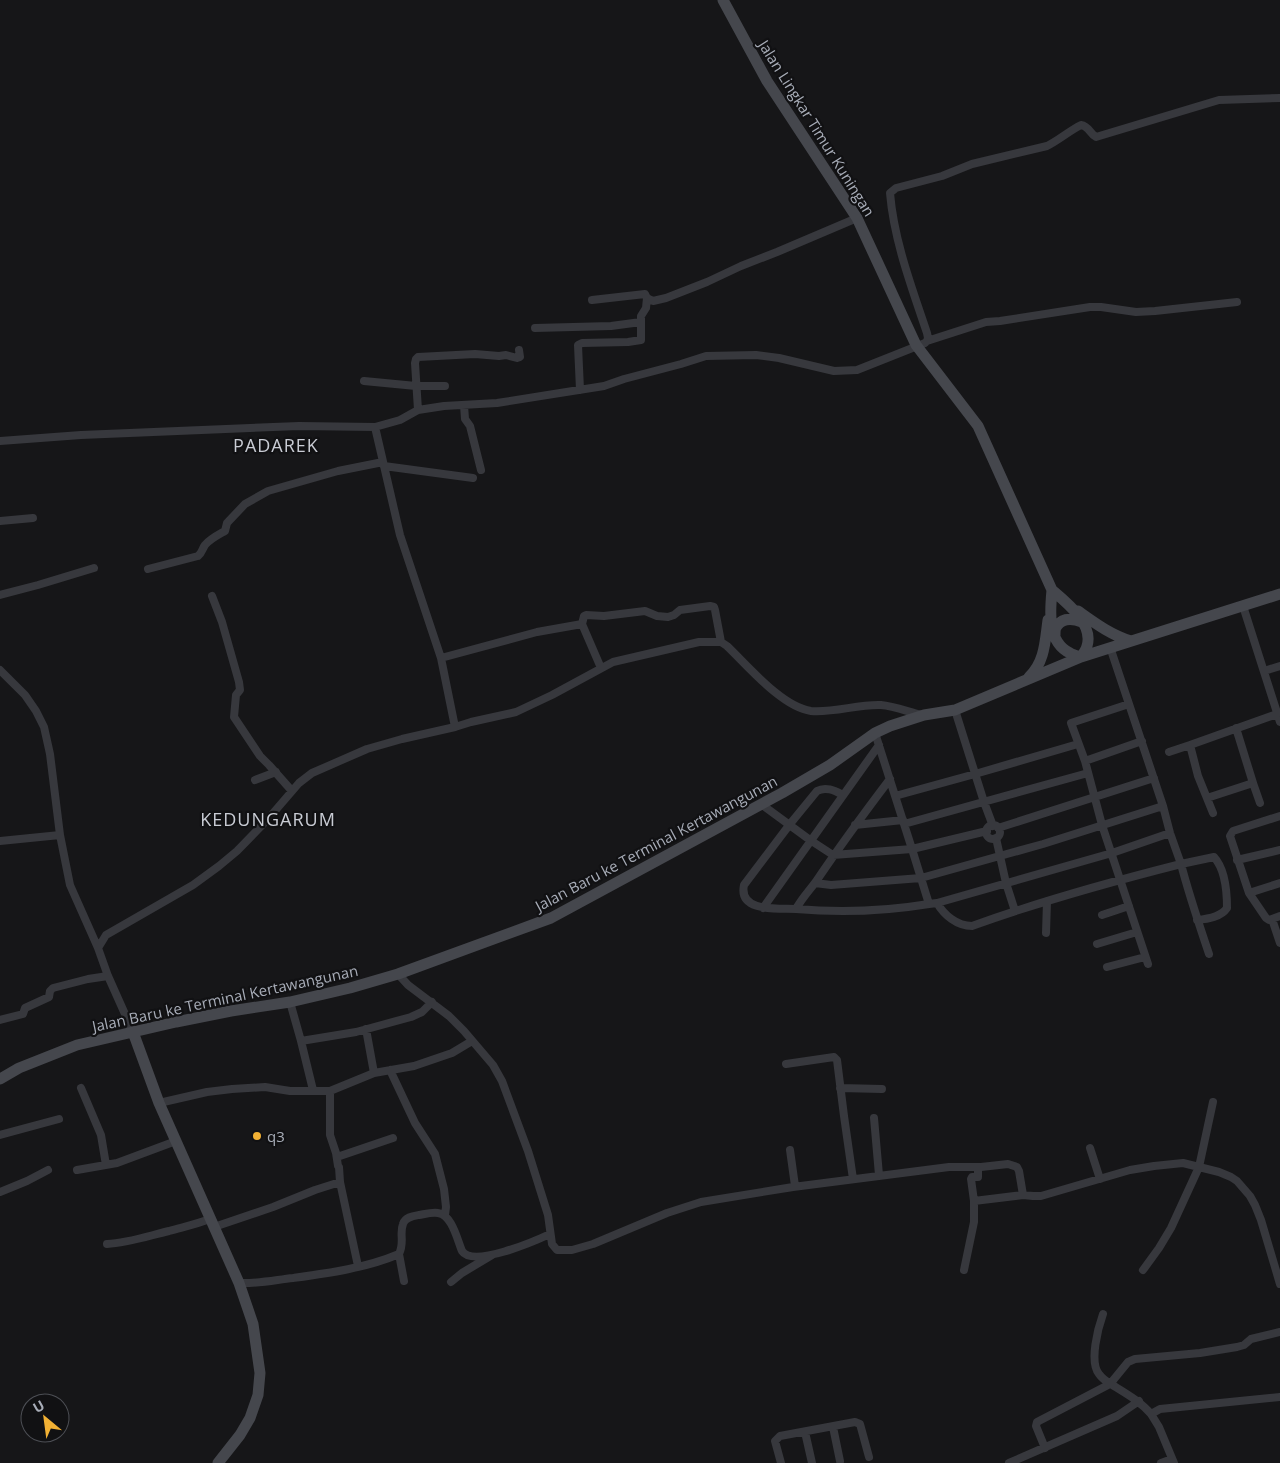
<svg xmlns="http://www.w3.org/2000/svg" width="1280" height="1463" viewBox="0 0 1280 1463" font-family="'Open Sans',sans-serif">
  <style>
    .lines { fill: none; stroke-linecap: round; stroke-linejoin: round }
    .street { stroke: #37383d; stroke-width: 8 }
    .secondary { stroke: #45474d; stroke-width: 11 }
    .poi-dot { fill: #f2b134; stroke: #111113; stroke-width: 2 }
    .labels { text-anchor: middle; dominant-baseline: central; stroke-width: 4.5; stroke-linejoin: round; paint-order: stroke }
    .street-label { font-size: 15px; fill: #a8adb8; stroke: #111113 }
    .poi-label { font-size: 15px; fill: #a8adb8; stroke: #111113; text-anchor: start }
    .quarter-label { font-size: 18px; letter-spacing: 1px; fill: #c9ccd4; stroke: #111113 }
  </style>
  <rect width="100%" height="100%" fill="#161618"/>
  <g class="lines">
    <!-- street -->
    <path class="street" d="M 592,300 L 645,294 L 647,298 L 653,301 L 666,298 L 707,282 L 741,266 L 777,252 L 857,218
      M 535,328 L 611,326 L 641,322
      M 927,341 L 928,338 L 927,333 C 912,288 894,241 890,193 L 896,188 L 942,176 L 972,164 L 1047,146 C 1059,140 1069,131 1081,125 C 1089,126 1090,134 1096,137 L 1219,100 L 1280,98
      M 364,381 L 416,386 L 445,386
      M 580,390 L 578,345 L 582,343 L 628,342 L 641,340 L 641,316 L 646,308 L 647,298
      M 464,405 L 465,419 L 470,426 L 481,470
      M 418,410 L 415,363 L 416,359 L 418,357 L 475,354 L 499,356 L 506,355 L 517,358 L 520,357 L 519,350
      M 375,427 L 400,420 L 418,410 L 444,406 L 497,403 L 604,386 L 624,379 L 681,364 L 706,356 L 756,355 L 779,358 L 834,371 L 857,370 L 925,343 L 927,341 L 986,322 L 1000,321 L 1090,307 L 1101,307 L 1136,312 L 1155,311 L 1237,302
      M 0,441 L 81,435 L 299,426 L 375,427 L 400,535 L 441,658 L 455,727 L 402,739 L 367,749 L 312,773 L 299,783 L 268,819 L 237,851 L 219,866 L 193,885 L 106,935 L 98,948 L 108,976 L 133,1032
      M 384,466 L 473,478
      M 0,521 L 33,518
      M 148,569 L 198,556 C 202,553 202,549 205,545 C 210,539 218,535 225,531 L 227,523 L 245,504 L 268,491 L 338,471 L 383,462
      M 0,595 L 38,585 L 94,568
      M 212,596 L 222,622 L 239,682 L 240,690 L 236,695 L 234,717 L 260,756 L 269,765 L 292,791
      M 1243,606 L 1280,722
      M 582,624 L 584,616 L 586,615 L 604,616 L 645,611 L 657,616 L 668,617 L 674,615 L 680,610 L 710,606 L 714,607 L 715,610 L 721,642
      M 441,658 L 537,632 L 582,624 L 601,668
      M 0,670 L 25,695 L 36,711 L 44,727 L 50,754 L 60,835 L 70,885 L 98,948
      M 1264,671 L 1280,666
      M 1129,704 L 1071,723 L 1085,761 L 1102,825 L 1148,964
      M 955,710 L 984,802 L 993,826
      M 455,727 L 471,722 L 516,712 L 552,695 L 613,662 L 699,642 L 721,642 L 727,646 C 748,666 782,707 811,711 C 834,713 858,704 881,705 C 894,706 909,712 922,715
      M 875,733 L 912,849 L 929,904 L 937,903 C 944,915 957,926 972,926 C 1041,901 1110,882 1181,864 L 1170,833 L 1163,806 L 1110,647
      M 1169,752 L 1190,745
      M 1085,761 L 1142,741
      M 890,779 C 865,812 840,846 817,880 C 810,890 802,898 796,909 C 840,913 886,911 929,904
      M 255,780 L 276,772
      M 1253,783 L 1260,803
      M 895,796 L 975,774 L 1078,744
      M 1207,798 L 1253,783 L 1236,728
      M 761,804 L 810,840 L 833,855 L 912,849 L 987,831
      M 1213,813 L 1198,776 L 1190,745 L 1277,714
      M 1280,816 L 1233,831 L 1230,836 L 1249,893 L 1266,918 L 1269,920 L 1280,916
      M 904,824 L 1088,773
      M 855,825 L 903,820
      M986 832a7 7 0 1 1 14 0a7 7 0 1 1-14 0Z
      M 998,828 L 1154,778
      M 996,838 L 1006,883 L 1015,911
      M 0,841 L 60,835
      M 1237,860 L 1280,850
      M 815,883 L 831,885 L 921,878 L 1043,844 L 1163,806
      M 1249,893 L 1280,883
      M 937,903 L 1112,853 L 1170,833
      M 763,908 L 879,745
      M 796,909 C 780,908 738,913 744,885 L 790,824 L 817,791 C 826,786 835,791 843,795
      M 1102,915 L 1129,906
      M 1272,919 L 1280,943
      M 1197,920 C 1208,919 1221,917 1227,908 C 1227,893 1225,869 1214,857 L 1181,864 C 1189,895 1199,924 1209,954
      M 1046,933 L 1047,901
      M 1097,944 L 1137,932
      M 1107,967 L 1145,957
      M 398,974 L 408,985 L 449,1016 L 464,1031 L 493,1065 L 502,1081 L 528,1151 L 548,1215 L 552,1244 L 557,1250 L 572,1250 L 593,1244 L 667,1213 L 701,1202 L 793,1187 L 949,1167 L 981,1167 L 1008,1164 L 1017,1167 L 1019,1171 L 1023,1195 L 1033,1196 L 1041,1196 L 1130,1170 L 1154,1166 L 1183,1163 L 1219,1172 L 1231,1177 L 1237,1181 L 1250,1196 L 1255,1205 L 1261,1220 L 1280,1284
      M 290,1002 L 301,1041 L 313,1090
      M 0,1020 L 23,1014 L 25,1008 L 49,997 L 50,991 L 53,988 L 88,979 L 108,976
      M 366,1029 L 374,1073
      M 301,1041 L 356,1032 L 411,1017 L 422,1012 L 432,1002
      M 786,1064 L 834,1057 L 837,1060 L 844,1116 L 853,1179
      M 390,1070 L 415,1123 L 435,1154 L 444,1189 L 446,1207 L 445,1215
      M 81,1088 L 101,1135 L 106,1165
      M 840,1088 L 882,1089
      M 159,1103 L 207,1092 L 232,1089 L 265,1087 L 290,1091 L 330,1091
      M 874,1118 L 879,1175
      M 0,1135 L 59,1119
      M 1090,1148 L 1100,1179
      M 790,1150 L 795,1186
      M 337,1157 L 393,1138
      M 77,1170 L 117,1163 L 176,1141
      M 0,1192 L 27,1181 L 48,1170
      M 974,1201 L 1023,1195
      M 214,1227 L 273,1207 L 315,1190 L 340,1182
      M 107,1244 C 128,1243 148,1236 169,1231 C 183,1227 197,1224 210,1219
      M 399,1254 L 404,1281
      M 358,1266 L 340,1182 L 339,1167 L 338,1166 L 336,1153 L 330,1135 L 330,1091 L 374,1073 L 414,1066 L 452,1053 L 472,1041
      M 964,1270 L 974,1222 L 974,1201 L 971,1179 L 972,1177 L 978,1177 L 978,1167
      M 1143,1270 L 1159,1248 L 1171,1228 L 1199,1167 L 1213,1102
      M 451,1282 L 462,1273 L 492,1255
      M 239,1283 C 258,1284 275,1280 293,1278 C 329,1273 366,1268 399,1254 C 405,1242 399,1234 403,1224 C 405,1217 413,1216 419,1215 C 425,1214 432,1212 438,1213 C 452,1215 457,1239 462,1251 C 473,1268 535,1241 550,1234
      M 1103,1314 C 1098,1328 1089,1362 1099,1374 C 1103,1380 1109,1383 1114,1386 C 1127,1394 1141,1402 1151,1414
      M 833,1427 L 840,1461
      M 805,1432 L 812,1463
      M 1045,1448 L 1036,1426 L 1037,1422 L 1110,1384 L 1128,1362 L 1135,1359 L 1200,1353 L 1237,1347 L 1244,1345 L 1251,1339 L 1280,1332
      M 781,1463 L 775,1441 L 780,1436 L 855,1422 L 860,1424 L 869,1457
      M 1009,1463 L 1117,1416 L 1139,1401
      M 1161,1463 L 1172,1459
      M 1174,1463 L 1159,1427 L 1151,1414 L 1160,1409 L 1280,1397"/>
    <!-- secondary -->
    <path class="secondary" d="M 723,0 L 767,81 L 857,218 L 916,345 L 978,426 L 1052,590 C 1066,602 1094,624 1087,646 C 1086,650 1083,654 1081,657 C 1078,656 1073,655 1070,653 C 1047,642 1050,611 1052,590
      M 1078,611 C 1095,623 1111,635 1131,641
      M 1055,635 C 1055,632 1055,628 1057,626 C 1063,617 1074,619 1082,622
      M 1029,677 C 1045,662 1045,641 1048,620
      M 133,1032 L 159,1103 L 239,1283 L 253,1324 L 260,1373 L 258,1395 L 250,1418 L 240,1435 L 218,1463
      M 0,1079 L 19,1068 L 77,1045 L 176,1022 L 231,1011 L 290,1002 L 350,988 L 398,974 L 551,918 L 782,793 L 830,765 L 875,733 L 890,726 L 924,715 L 955,710 L 1081,657 L 1280,594"/>
  </g>
  <!-- markers -->
  <circle class="poi-dot" cx="257" cy="1136" r="5"/>
  <g class="labels">
    <!-- street labels -->
    <g class="street-label">
      <text transform="translate(817 128) rotate(58)">Jalan Lingkar Timur Kuningan</text>
      <text transform="translate(656 843) rotate(-28)">Jalan Baru ke Terminal Kertawangunan</text>
      <text transform="translate(225 998) rotate(-12)">Jalan Baru ke Terminal Kertawangunan</text>
    </g>
    <!-- poi labels -->
    <g class="poi-label">
      <text x="267" y="1136">q3</text>
    </g>
    <!-- quarter labels -->
    <g class="quarter-label">
      <text x="276" y="445">PADAREK</text>
      <text x="268" y="819">KEDUNGARUM</text>
    </g>
  </g>
  <!-- north arrow -->
  <g transform="translate(45 1418) rotate(331)"><circle r="24" fill="#111113" stroke="#4d4f55"/>
  <path d="M0-4L9 19L0 12L-9 19Z" fill="#f2b134"/>
  <text y="-8" font-size="14" font-weight="bold" text-anchor="middle" fill="#a8adb8">U</text>
  </g>
</svg>
